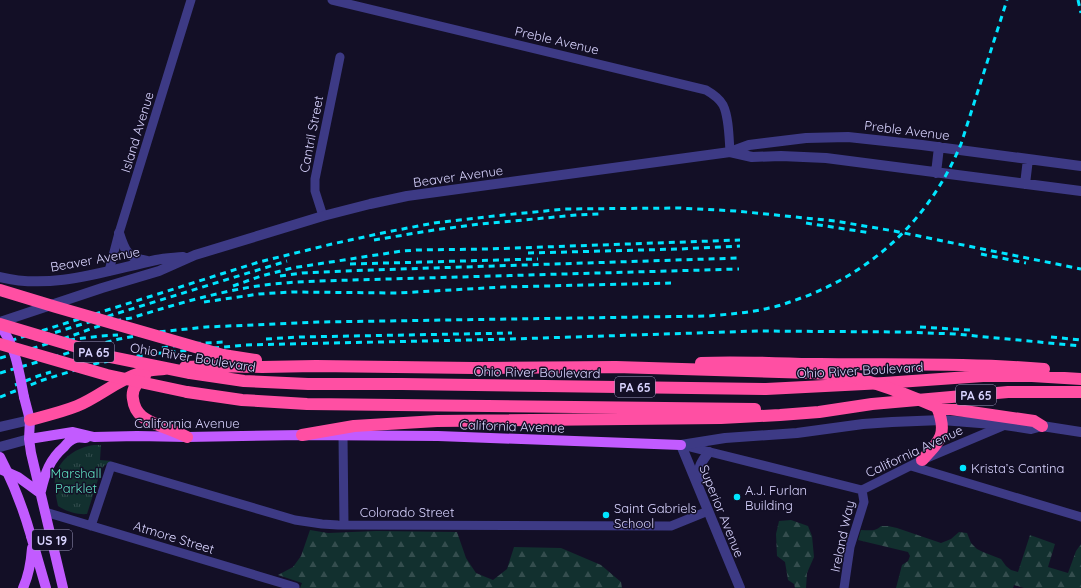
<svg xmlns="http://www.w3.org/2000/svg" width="1081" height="588" viewBox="0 0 1081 588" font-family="Quicksand,sans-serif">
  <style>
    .forest { fill: url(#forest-firs) }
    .park { fill: url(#park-tufts) }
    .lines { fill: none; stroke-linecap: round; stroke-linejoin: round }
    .minor { stroke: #3d3a85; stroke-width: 9 }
    .tertiary { stroke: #3d3a85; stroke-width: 10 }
    .primary { stroke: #c25bff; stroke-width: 10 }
    .motorway { stroke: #ff4fa3; stroke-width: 12 }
    .rail { stroke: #00e5ff; stroke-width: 3; stroke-dasharray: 6 5; stroke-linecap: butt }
    .primary-bridge { stroke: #c25bff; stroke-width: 10 }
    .motorway-bridge { stroke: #ff4fa3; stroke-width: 12 }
    .poi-dot { fill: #00e5ff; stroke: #130f26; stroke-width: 1.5 }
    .labels { text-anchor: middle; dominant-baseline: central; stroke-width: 3; stroke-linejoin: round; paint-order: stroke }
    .shield { fill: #130f26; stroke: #9e99be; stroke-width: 1 }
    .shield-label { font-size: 12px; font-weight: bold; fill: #d9d4ff }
    .street-label { font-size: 13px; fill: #d9d4ff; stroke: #130f26 }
    .poi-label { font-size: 13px; fill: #d9d4ff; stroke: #130f26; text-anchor: start }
    .park-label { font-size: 13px; fill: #5fe0c0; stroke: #130f26 }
  </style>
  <defs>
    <pattern id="forest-firs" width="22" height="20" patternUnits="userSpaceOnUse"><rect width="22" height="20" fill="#12302f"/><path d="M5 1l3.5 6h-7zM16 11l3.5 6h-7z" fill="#344d4e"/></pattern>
    <pattern id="park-tufts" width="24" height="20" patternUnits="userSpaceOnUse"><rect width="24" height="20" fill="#12302f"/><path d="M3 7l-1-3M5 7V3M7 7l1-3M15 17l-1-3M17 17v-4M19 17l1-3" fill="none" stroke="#344d4e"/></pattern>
  </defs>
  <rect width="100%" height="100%" fill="#130f26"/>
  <!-- forest -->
  <path class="forest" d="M 791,520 L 808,526 L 812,536 L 814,557 L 807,573 L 806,588 L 795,588 L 794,584 L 788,580 L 785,562 L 777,556 L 776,534 L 779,521 Z
    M 881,526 L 888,526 L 897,528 L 941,543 L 951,539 L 959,532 L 967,533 L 971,543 L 977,549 L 983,552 L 1001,559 L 1006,566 L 1011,570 L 1018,572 L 1030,535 L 1055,544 L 1048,567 L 1068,573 L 1076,551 L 1081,544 L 1081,588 L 1024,588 L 1014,585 L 1013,588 L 896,588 L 902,565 L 908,561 L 910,556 L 908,552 L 858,540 L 861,530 C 869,530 875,532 881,526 Z
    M 310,530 L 328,533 L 376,531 L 457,532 L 466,558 L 476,573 L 493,580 L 507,569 L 514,547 L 561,548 L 601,565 L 621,582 L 622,588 L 300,588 L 302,583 L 278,575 L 293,567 L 301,556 Z"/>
  <!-- park -->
  <path class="park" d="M 94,445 L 101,445 L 100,460 L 112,461 L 104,466 L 101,470 L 87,514 C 78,515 65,511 58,506 C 56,496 53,484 56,474 C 61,458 77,447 94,445 Z"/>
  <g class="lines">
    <!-- minor -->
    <path class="minor" d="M 332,0 L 706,90 C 713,94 719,98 723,105 C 729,117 729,138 730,152
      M 323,216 L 315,191 L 315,179 L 340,57
      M 109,271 L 119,233 L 191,0
      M 343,436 L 344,525
      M 682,445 L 862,490 L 922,460 L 1005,425
      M 911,466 L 1081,517
      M 45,512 L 295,587
      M 91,526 L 111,466 L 295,520 L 322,524 L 338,525 L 671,526 L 708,511
      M 844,588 L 850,547 L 864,502 L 862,490"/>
    <!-- tertiary -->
    <path class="tertiary" d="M 730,152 L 752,157 L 781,156 L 826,158 L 1081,191
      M 936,173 L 939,147
      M 1025,184 L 1028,159
      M 119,233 C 125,252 127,257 147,261
      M 0,277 C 52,290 105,271 156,260 C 165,258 174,258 183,257
      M 0,322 L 102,288 L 159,271 L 195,255 L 323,216 L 370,204 L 407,196 L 730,152 L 749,145 L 806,138 L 848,137 L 922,145 L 1081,166
      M 0,427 L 30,420
      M 0,447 L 29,439
      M 698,483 C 698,468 700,463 709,452
      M 740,588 L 681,445 L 725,438 L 797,433 L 863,424 L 892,422 L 942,420 L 1005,425 L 1031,429 L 1042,426 L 1081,432"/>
    <!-- primary -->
    <path class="primary" d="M 24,397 L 30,420 L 29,439 L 31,453 L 63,588
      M 29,439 L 73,432 L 94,437 L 137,436 L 187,437 L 302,435 L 438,436 L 681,445
      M 0,469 L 18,477 L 40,493
      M 41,491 C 45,473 50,459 64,447 C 67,443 72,439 76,438 C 79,437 83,438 86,438
      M 31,536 L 46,588
      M 23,588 C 29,575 31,562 32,548"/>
    <!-- motorway -->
    <path class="motorway" d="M 223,355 L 256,360
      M 701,363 C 741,361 780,364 820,364 C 895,365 969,363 1044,369
      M 185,367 L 214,366 L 262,367 L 316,366 L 474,368 L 616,367 L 813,373
      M 190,373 L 244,381 L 308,384 L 402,384 L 766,389 L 884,383 L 983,376 L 1032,376 L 1081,379
      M 145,376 C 137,382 131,389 133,399 C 135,417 149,421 163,427 C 171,430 179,433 187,437
      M 187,392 L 242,400 L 307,404 L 755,409
      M 30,420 C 45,416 62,412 77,406 C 99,397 117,380 140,373 C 148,370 156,370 164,369
      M 302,435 L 354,426 L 437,421 L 721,418 L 780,415 L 819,412 L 872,404 L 1008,392 L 1081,392
      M 922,460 C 940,441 948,434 937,407 L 1034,421 L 1042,426"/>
    <!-- rail -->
    <path class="rail" d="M 1078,0 L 1081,13
      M 806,223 L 871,233
      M 374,240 L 434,230 L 480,224 L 577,215 L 600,214
      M 528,253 L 680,249 L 740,246
      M 981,254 L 1026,263
      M 350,264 L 538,259
      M 280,276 L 302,273 L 371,270 L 739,258
      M 233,286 L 261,276 L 292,268 L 402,251 L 417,250 L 488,249 L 740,240
      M 204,302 L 259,294 L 292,292 L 397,293 L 503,287 L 671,283
      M 920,327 L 970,330
      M 1051,337 L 1081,340
      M 34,339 L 287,261
      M 266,339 L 300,337 L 512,333
      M 69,340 L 100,336 L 118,335
      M 0,344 L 259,262 L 332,244 L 387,232 L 434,223 L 494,216 L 565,209 L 679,208 L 736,211 L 835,221 L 894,231 L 1081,269
      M 162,348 L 185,344 L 224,342
      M 0,358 C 25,351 50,343 74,335 C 93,328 111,321 131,318 C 167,307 203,296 240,289 C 265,284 292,282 318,281 L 739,269
      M 0,373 L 85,348 L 119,339 L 158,332 L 206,327 L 318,322 L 708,316 C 729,314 749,313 769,308 C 781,306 792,301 804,297 C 877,269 931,216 961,144 L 1007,0
      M 15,385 L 38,376 L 51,372
      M 0,397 L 43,380 L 98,363 L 150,354 L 246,345 L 511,339 L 758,331 L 902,332 L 955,334 L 1081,346"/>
    <!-- primary-bridge -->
    <path class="primary-bridge" d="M 0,326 C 16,346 19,372 24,397
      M 0,457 C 13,482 23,508 31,536"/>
    <!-- motorway-bridge -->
    <path class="motorway-bridge" d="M 0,290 L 56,307 L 223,355
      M 0,324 L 111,357 L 190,373
      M 0,344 L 107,375 L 187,392
      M 813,373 C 823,374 834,374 844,375 C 876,382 907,395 937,407"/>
  </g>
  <!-- markers -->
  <g class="poi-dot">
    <circle cx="963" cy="468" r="4"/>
    <circle cx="737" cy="497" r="4"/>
    <circle cx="606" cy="515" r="4"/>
  </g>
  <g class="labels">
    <!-- shield labels -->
    <g class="shield">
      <rect x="74" y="342" width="40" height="20" rx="3"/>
      <rect x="615" y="377" width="40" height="20" rx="3"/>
      <rect x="956" y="385" width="40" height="20" rx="3"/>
      <rect x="32" y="530" width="40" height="20" rx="3"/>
    </g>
    <g class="shield-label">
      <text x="94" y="352">PA 65</text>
      <text x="635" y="387">PA 65</text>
      <text x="976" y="395">PA 65</text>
      <text x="52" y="540">US 19</text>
    </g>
    <!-- street labels -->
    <g class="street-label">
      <text transform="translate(557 40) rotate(13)">Preble Avenue</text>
      <text transform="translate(907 130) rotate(7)">Preble Avenue</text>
      <text transform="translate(137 132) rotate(-73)">Island Avenue</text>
      <text transform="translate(311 134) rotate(-79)">Cantril Street</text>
      <text transform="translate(458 176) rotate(-8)">Beaver Avenue</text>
      <text transform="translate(95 259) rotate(-10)">Beaver Avenue</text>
      <text transform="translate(193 357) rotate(9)">Ohio River Boulevard</text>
      <text transform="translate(860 370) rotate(-3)">Ohio River Boulevard</text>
      <text transform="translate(537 372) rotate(1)">Ohio River Boulevard</text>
      <text x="187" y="423">California Avenue</text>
      <text transform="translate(512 426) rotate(2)">California Avenue</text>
      <text transform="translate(914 451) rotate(-25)">California Avenue</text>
      <text transform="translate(722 511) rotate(68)">Superior Avenue</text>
      <text x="407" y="512">Colorado Street</text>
      <text transform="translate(842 536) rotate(-78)">Ireland Way</text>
      <text transform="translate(174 537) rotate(17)">Atmore Street</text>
    </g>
    <!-- poi labels -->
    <g class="poi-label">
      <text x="971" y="468">Krista’s Cantina</text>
      <text x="745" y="490">A.J. Furlan<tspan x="745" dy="15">Building</tspan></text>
      <text x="614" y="508">Saint Gabriels<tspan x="614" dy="15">School</tspan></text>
    </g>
    <!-- park labels -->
    <g class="park-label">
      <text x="76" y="473">Marshall<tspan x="76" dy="15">Parklet</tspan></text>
    </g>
  </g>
</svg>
